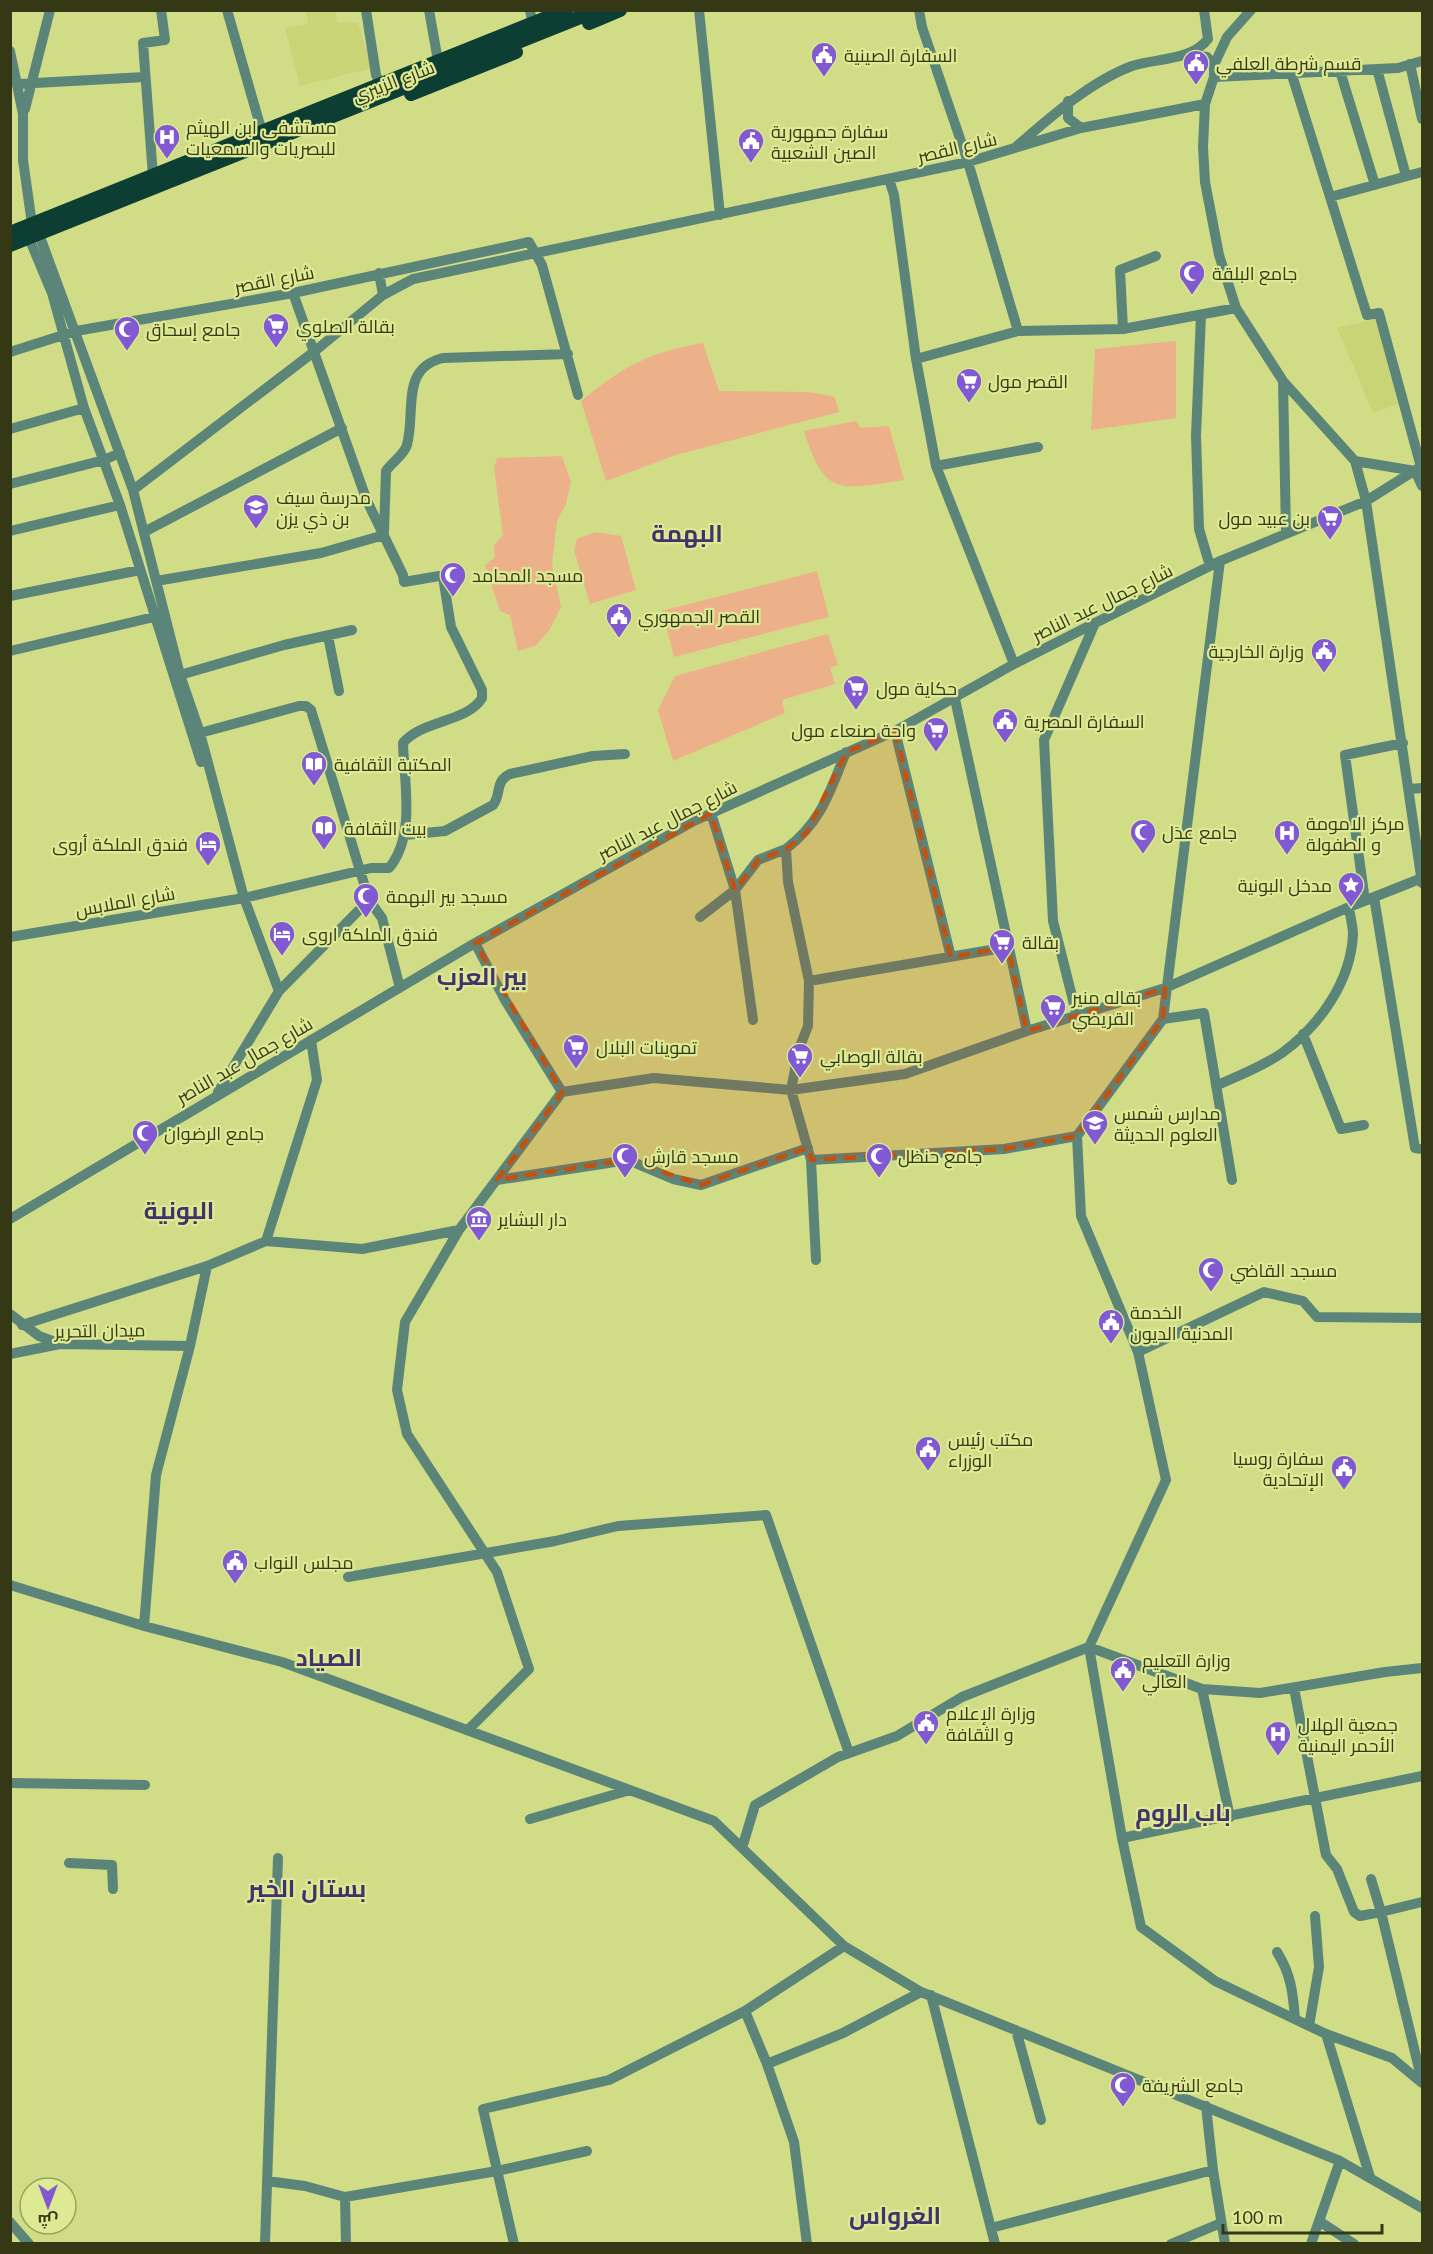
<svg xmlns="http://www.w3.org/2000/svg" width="1433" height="2254" viewBox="0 0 1433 2254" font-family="Lato,Cairo,sans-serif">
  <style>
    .built { fill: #c9d476 }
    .grass { fill: #edb18a }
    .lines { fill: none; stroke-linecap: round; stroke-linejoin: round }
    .minor { stroke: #5c8579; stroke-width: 10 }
    .major { stroke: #0c3e33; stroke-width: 14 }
    .marked { fill: #c4520e; fill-opacity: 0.2; stroke: #c4520e; stroke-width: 4.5; stroke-dasharray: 12 8; stroke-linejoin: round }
    .labels { text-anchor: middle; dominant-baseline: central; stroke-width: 4.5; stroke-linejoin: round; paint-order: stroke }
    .poi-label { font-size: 18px; fill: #353815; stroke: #dee993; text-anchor: start }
    .street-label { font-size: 18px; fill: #353815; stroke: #dee993 }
    .district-label { font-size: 24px; font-weight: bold; fill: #43316d; stroke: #dee993 }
  </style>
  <rect width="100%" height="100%" fill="#d1dc87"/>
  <!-- built -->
  <path class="built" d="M 306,11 L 335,11 L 337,22 L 358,23 L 372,68 L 300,86 L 285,28 L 308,24 Z
    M 1376,319 L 1398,404 L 1373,413 L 1337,328 Z"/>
  <!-- grass -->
  <path class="grass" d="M 1176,341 L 1176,418 L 1091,430 L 1095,349 Z
    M 703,343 L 719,391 L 809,392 L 835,397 L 839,412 L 676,455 L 606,481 L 581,401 C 623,367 648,352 703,343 Z
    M 856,421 L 861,428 L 889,426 L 904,480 C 841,489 825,499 804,431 Z
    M 562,456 L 571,482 L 566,504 L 557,521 L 552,564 L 561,607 L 549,631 L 535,646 L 518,651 L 510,615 L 500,611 L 485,565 L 495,557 L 494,545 L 503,535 L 494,468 L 497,458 Z
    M 596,532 L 621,536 L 636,590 L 590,604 L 574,550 L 577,539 Z
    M 817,571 L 829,617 L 674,657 L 662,611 Z
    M 828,634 L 838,665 L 830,668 L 835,684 L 782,700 L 785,713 L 673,761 L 658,710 L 675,676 Z"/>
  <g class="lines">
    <!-- minor -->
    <path class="minor" d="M 227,10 L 262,132
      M 366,10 L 376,75 L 380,83
      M 429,10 L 438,61
      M 530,10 L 531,16
      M 699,10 L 720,215
      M 919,10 L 922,27 L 968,162 L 1018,331
      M 1251,10 L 1227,37 L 1214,65 L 1214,77 L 1205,104 L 1203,147 L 1205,182 L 1219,255 L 1236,308 L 1283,381 L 1355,461 L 1366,501 L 1422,883
      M 10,51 L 23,114 L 23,160 L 32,224
      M 1188,54 L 1207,57 L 1214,65
      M 1410,64 L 1422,119
      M 1377,69 L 1406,176
      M 1340,71 L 1375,185
      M 1291,72 L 1367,315 L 1379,313 L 1421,467
      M 1214,77 L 1398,68 L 1422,61
      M 17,84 L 145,77
      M 1068,101 L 1068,118 L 1081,128
      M 25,109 L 50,10
      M 1016,147 C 1048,119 1091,81 1132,66 C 1157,58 1191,61 1208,39 L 1204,10
      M 153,176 L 143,43 L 165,40 L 161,10
      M 889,179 L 894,195 L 916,359 L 936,466 L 1014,664
      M 1330,197 L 1422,172
      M 39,234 L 133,490 L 180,675 L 200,733 L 244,898 L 279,991
      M 29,238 L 52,293 L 84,408 L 120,505 L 201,762
      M 379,273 L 383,295
      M 1201,315 L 1196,436 L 1199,529 L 1210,566
      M 1123,329 L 1120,270 L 1156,256
      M 10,352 L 76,331 L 293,293 L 529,242 L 542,265 L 578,395
      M 916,359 L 1018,331 L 1123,329 L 1236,308
      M 1283,381 L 1286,533
      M 10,429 L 84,408
      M 1355,461 L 1415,471
      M 936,466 L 1038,447
      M 1415,471 L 1422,486
      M 10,484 L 104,460 L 120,453
      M 133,490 L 315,351 L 383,295 L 413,279 L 968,162 L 1081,128 L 1205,104
      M 10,531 L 120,505
      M 144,532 L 342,428
      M 384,532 L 386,471 C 392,462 404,455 407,445 C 416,411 400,368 443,358 L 568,354
      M 1220,561 L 1163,1019 L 1077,1136 L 1081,1216 L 1138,1352 L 1166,1480 L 1089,1647 L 1122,1838 L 1141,1927 L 1215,1981 L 1326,2034 L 1392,2058 L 1422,2083
      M 156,581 L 321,553 L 384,535
      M 10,596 L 140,570
      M 328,636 L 339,691
      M 10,651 L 154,617
      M 180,675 L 284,645 L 352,630
      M 955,699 L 1027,1031
      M 895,731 L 951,957
      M 200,733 L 299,706 L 306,706 L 311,710 L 369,900 L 382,918 L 400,988
      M 846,752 C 829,793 822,821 786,849 L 788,882 L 809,981 L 808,1026 L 799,1049 L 791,1090 L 811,1160 L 1004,1149 L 1077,1136
      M 1410,789 L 1422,788
      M 711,813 L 735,890 L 753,1020
      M 405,835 L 445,831 L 493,805 C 502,794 494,782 510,774 L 593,756 L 625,754
      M 1374,897 L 1415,1148 L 1422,1149
      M 1365,901 L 1345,755 L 1403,743
      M 700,917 L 735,890 L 758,860 L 786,849
      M 10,937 L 244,898 L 371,868 L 389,868 C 416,836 404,782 403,743 C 422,720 468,722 482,698 L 482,690 L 451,627 L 443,577 L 439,576 L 404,582 L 403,575 L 367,501 L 293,293
      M 475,943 L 505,1000 L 562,1092
      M 809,981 L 1008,947
      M 1077,1016 L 1053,921 L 1044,740 L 1095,623
      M 1163,1019 L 1204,1013 L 1232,1180
      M 1303,1034 L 1341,1129 L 1364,1125
      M 1216,1086 C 1237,1076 1262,1067 1282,1053 C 1319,1026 1351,982 1353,934 C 1353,926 1350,916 1349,907
      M 218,1092 L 279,991 L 369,900
      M 811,1160 L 816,1260
      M 497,1180 L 628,1160 L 673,1179 L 701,1185 L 808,1148
      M 10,1219 L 475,943 L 694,821 L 895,731 L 1014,664 L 1095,623 L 1220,561 L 1366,501 L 1422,466
      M 459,1230 L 405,1322 L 397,1390 L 407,1434 L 497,1572 L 529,1669 L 469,1729
      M 266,1241 L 317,1080 L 311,1040
      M 10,1314 L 39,1336 L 58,1343
      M 22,1325 L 207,1266 L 266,1241 L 362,1249 L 459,1230 L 562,1092 L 654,1078 L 791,1090 L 905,1074 L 1027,1031 L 1165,988 L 1349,907 L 1422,878
      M 1138,1352 L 1264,1292 L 1303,1301 L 1317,1317 L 1422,1318
      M 10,1354 L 60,1344 L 190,1346
      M 348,1577 L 555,1541 L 618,1526 L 766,1515 L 849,1753
      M 10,1585 L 144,1626 L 282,1662 L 714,1821 L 844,1946 L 921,1992 L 1340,2161 L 1422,2208
      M 144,1626 L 156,1475 L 190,1346 L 207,1266
      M 1294,1688 L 1326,1855 L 1337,1869 L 1354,1912 L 1360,1916 L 1381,1912 L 1422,2081
      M 1202,1689 L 1260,1693 L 1385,1672 L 1422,1668
      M 10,1783 L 145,1785
      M 530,1819 L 630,1790
      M 1122,1838 L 1422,1776
      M 742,1848 L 755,1805 L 838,1757 L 897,1736 L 962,1697 L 1089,1647 L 1202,1689 L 1230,1817
      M 69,1863 L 112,1865 L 113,1889
      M 1371,1879 L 1381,1912 L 1422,1902
      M 1277,1952 C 1291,1974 1293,1993 1295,2019
      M 931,1995 L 995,2244
      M 745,2011 L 767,2064 L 794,2142 L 807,2244
      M 1309,2026 L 1319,1967 L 1315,1916
      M 1016,2030 L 1041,2120
      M 1326,2034 L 1370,2177
      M 767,2064 L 843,2033 L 921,1992
      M 1206,2106 L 1213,2170 L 1225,2244
      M 267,2181 L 305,2186 L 345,2197 L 497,2171 L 587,2151
      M 345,2197 L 346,2244
      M 1319,2221 L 1354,2244
      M 10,2222 L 29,2244
      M 991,2228 L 1213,2170
      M 265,2244 L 278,1858
      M 514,2244 L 483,2109 L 609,2080 L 745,2011 L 844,1946
      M 1171,2244 L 1221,2223
      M 1311,2244 L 1340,2161"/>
    <!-- major -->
    <path class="major" d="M 589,23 L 620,10
      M 411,94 L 516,52
      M 10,233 L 566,10
      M 10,245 L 598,10"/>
  </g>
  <!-- marked area -->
  <path class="marked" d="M 895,731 L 951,957 L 1008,947 L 1027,1031 L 1165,988 L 1163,1019 L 1077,1136 L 1004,1149 L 811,1160 L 808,1148 L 701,1185 L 628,1160 L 497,1180 L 562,1092 L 475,943 L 711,813 L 735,890 L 758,860 L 786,849 L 807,832 L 846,752 Z"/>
  <!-- icons -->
  <defs>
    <g id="civic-pin" transform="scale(1.35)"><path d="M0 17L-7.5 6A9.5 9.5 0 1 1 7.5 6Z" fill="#8059d3" stroke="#dee993"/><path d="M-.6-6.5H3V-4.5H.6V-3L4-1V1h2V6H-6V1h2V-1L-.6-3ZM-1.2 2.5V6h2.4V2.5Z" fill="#fff"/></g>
    <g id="hospital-pin" transform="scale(1.35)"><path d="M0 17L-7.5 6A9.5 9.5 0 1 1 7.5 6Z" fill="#8059d3" stroke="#dee993"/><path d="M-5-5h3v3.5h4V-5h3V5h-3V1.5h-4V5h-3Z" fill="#fff"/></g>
    <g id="mosque-pin" transform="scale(1.35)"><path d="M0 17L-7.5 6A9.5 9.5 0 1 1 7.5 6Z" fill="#8059d3" stroke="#dee993"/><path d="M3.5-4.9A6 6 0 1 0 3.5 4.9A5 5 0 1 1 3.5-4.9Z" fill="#fff"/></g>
    <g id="supermarket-pin" transform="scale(1.35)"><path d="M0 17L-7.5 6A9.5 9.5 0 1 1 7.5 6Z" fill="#8059d3" stroke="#dee993"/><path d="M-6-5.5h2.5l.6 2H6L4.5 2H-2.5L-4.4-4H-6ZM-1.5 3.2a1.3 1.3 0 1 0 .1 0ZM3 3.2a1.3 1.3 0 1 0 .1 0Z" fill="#fff"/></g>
    <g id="school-pin" transform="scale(1.35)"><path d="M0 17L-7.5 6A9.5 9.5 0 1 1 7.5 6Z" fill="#8059d3" stroke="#dee993"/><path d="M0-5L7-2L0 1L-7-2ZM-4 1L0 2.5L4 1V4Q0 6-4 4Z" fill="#fff"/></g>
    <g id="library-pin" transform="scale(1.35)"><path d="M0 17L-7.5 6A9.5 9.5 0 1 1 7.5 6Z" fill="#8059d3" stroke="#dee993"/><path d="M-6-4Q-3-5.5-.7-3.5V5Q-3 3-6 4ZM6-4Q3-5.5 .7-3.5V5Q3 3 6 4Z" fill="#fff"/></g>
    <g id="hotel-pin" transform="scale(1.35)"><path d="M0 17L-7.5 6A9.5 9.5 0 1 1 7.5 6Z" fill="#8059d3" stroke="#dee993"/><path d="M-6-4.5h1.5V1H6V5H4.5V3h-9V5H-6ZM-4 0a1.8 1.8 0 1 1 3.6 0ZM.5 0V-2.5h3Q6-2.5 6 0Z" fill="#fff"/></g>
    <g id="sight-pin" transform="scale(1.35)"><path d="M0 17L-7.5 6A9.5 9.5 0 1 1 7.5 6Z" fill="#8059d3" stroke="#dee993"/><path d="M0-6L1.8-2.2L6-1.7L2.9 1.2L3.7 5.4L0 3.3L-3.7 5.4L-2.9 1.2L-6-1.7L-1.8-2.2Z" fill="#fff"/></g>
    <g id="museum-pin" transform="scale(1.35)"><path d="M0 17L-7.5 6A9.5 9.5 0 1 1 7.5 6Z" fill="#8059d3" stroke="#dee993"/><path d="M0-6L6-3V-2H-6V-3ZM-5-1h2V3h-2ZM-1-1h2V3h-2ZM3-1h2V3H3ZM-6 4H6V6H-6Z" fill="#fff"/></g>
  </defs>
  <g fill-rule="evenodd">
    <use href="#civic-pin" x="824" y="55"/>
    <use href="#civic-pin" x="1196" y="63"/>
    <use href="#hospital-pin" x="167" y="137"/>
    <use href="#civic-pin" x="751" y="141"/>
    <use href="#mosque-pin" x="1192" y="273"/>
    <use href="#supermarket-pin" x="276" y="326"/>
    <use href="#mosque-pin" x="127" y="329"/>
    <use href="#supermarket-pin" x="969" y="381"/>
    <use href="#school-pin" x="256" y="507"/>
    <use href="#supermarket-pin" x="1330" y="518"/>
    <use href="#mosque-pin" x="453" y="575"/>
    <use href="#civic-pin" x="619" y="616"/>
    <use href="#civic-pin" x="1324" y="651"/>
    <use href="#supermarket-pin" x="856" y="688"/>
    <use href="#civic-pin" x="1005" y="721"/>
    <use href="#supermarket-pin" x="936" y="730"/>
    <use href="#library-pin" x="314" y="764"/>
    <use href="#library-pin" x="324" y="828"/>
    <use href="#mosque-pin" x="1143" y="832"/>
    <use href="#hospital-pin" x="1287" y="833"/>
    <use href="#hotel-pin" x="208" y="844"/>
    <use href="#sight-pin" x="1351" y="885"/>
    <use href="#mosque-pin" x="366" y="896"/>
    <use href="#hotel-pin" x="282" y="934"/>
    <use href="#supermarket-pin" x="1002" y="942"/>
    <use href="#supermarket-pin" x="1053" y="1007"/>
    <use href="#supermarket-pin" x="576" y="1047"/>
    <use href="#supermarket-pin" x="800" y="1056"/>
    <use href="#school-pin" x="1095" y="1123"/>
    <use href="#mosque-pin" x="145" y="1133"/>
    <use href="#mosque-pin" x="625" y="1156"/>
    <use href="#mosque-pin" x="879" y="1156"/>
    <use href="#museum-pin" x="479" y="1219"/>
    <use href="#mosque-pin" x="1211" y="1270"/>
    <use href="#civic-pin" x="1111" y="1322"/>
    <use href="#civic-pin" x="928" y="1449"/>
    <use href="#civic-pin" x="1344" y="1468"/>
    <use href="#civic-pin" x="235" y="1562"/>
    <use href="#civic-pin" x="1123" y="1670"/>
    <use href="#civic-pin" x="926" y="1723"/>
    <use href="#hospital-pin" x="1278" y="1734"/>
    <use href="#mosque-pin" x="1123" y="2085"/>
  </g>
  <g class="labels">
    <!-- poi labels -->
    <g class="poi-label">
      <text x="844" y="55">السفارة الصينية</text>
      <text x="1216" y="63">قسم شرطة العلفي</text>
      <text x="186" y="127">مستشفى ابن الهيثم<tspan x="186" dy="21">للبصريات والسمعيات</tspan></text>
      <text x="771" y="131">سفارة جمهورية<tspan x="771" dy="21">الصين الشعبية</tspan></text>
      <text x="1212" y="273">جامع البلقة</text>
      <text x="296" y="326">بقالة الصلوي</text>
      <text x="146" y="329">جامع إسحاق</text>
      <text x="988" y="381">القصر مول</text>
      <text x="276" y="497">مدرسة سيف<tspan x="276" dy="21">بن ذي يزن</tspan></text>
      <text x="1310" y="518" text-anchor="end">بن عبيد مول</text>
      <text x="472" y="575">مسجد المحامد</text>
      <text x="638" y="616">القصر الجمهوري</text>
      <text x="1304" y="651" text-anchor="end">وزارة الخارجية</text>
      <text x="876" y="688">حكاية مول</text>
      <text x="1024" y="721">السفارة المصرية</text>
      <text x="916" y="730" text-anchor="end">واحة صنعاء مول</text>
      <text x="334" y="764">المكتبة الثقافية</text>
      <text x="1306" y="823">مركز الامومة<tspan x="1306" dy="21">و الطفولة</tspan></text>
      <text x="344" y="828">بيت الثقافة</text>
      <text x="1162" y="832">جامع عدَل</text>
      <text x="188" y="844" text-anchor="end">فندق الملكة أروى</text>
      <text x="1332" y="885" text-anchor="end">مدخل البونية</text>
      <text x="386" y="896">مسجد بير البهمة</text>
      <text x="302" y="934">فندق الملكة اروى</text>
      <text x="1022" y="942">بقالة</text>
      <text x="1072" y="997">بقاله منير<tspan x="1072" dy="21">القريضي</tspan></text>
      <text x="596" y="1047">تموينات البلال</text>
      <text x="820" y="1056">بقالة الوصابي</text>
      <text x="1114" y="1113">مدارس شمس<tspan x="1114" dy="21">العلوم الحديثة</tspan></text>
      <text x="164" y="1133">جامع الرضوان</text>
      <text x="644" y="1156">مسجد قارش</text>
      <text x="898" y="1156">جامع حنظل</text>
      <text x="498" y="1219">دار البشاير</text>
      <text x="1230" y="1270">مسجد القاضي</text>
      <text x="1130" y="1312">الخدمة<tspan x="1130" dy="21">المدنية الديون</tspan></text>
      <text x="948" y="1439">مكتب رئيس<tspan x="948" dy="21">الوزراء</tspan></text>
      <text x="1324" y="1458" text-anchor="end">سفارة روسيا<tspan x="1324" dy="21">الإتحادية</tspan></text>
      <text x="254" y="1562">مجلس النواب</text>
      <text x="1142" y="1660">وزارة التعليم<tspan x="1142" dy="21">العالي</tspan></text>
      <text x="946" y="1713">وزارة الإعلام<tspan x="946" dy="21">و الثقافة</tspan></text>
      <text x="1298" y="1724">جمعية الهلال<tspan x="1298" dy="21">الأحمر اليمنية</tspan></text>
      <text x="1142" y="2085">جامع الشريفة</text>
    </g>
    <!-- street labels -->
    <g class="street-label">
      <text transform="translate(393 81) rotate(-21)">شارع الزبيري</text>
      <text transform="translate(957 147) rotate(-13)">شارع القصر</text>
      <text transform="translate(274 279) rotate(-11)">شارع القصر</text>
      <text transform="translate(1102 602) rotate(-26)">شارع جمال عبد الناصر</text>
      <text transform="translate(667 820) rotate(-27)">شارع جمال عبد الناصر</text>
      <text transform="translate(125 901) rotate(-10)">شارع الملابس</text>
      <text transform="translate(244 1060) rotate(-30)">شارع جمال عبد الناصر</text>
      <text transform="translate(100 1330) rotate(-1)">ميدان التحرير</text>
    </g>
    <!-- district labels -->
    <g class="district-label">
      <text x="687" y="532">البهمة</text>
      <text x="482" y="975">بير العزب</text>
      <text x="179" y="1209">البونية</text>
      <text x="329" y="1656">الصياد</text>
      <text x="1183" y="1811">باب الروم</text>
      <text x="307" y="1887">بستان الخير</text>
      <text x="895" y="2214">الغرواس</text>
    </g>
  </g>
  <!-- border -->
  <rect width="1433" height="2254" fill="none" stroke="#353815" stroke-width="24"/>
  <!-- north arrow -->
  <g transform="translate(48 2206) rotate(180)"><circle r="28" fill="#dee993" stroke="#9aa261" stroke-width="1.5"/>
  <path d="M0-4.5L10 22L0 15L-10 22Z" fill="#8059d3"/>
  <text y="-9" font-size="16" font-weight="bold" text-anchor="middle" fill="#353815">ش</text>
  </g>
  <!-- scale -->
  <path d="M1223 2224v9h159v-9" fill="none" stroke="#353815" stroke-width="3"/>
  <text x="1232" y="2224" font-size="18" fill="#353815" stroke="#dee993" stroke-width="4.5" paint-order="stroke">100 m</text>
</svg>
